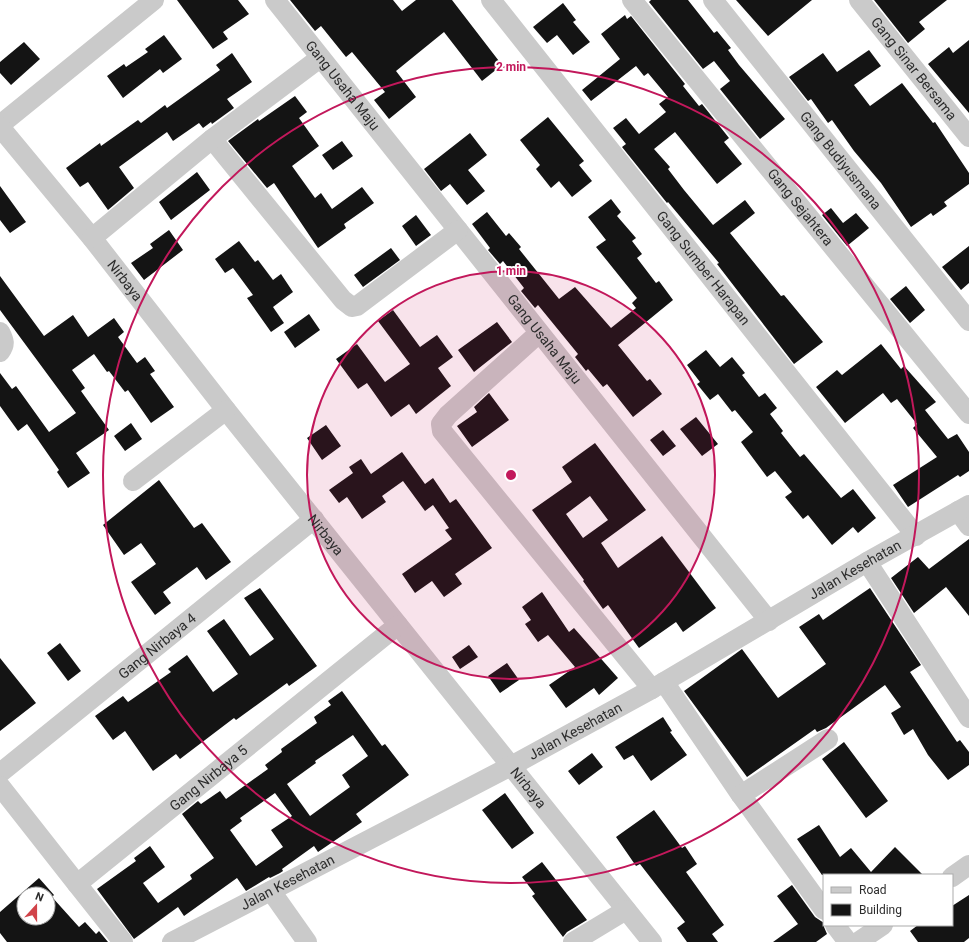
<svg xmlns="http://www.w3.org/2000/svg" width="969" height="942" viewBox="0 0 969 942" font-family="Roboto,sans-serif">
  <style>
    .building { fill: #141414; fill-rule: evenodd }
    .lines { fill: none; stroke-linecap: round; stroke-linejoin: round }
    .minor { stroke: #cacaca; stroke-width: 20 }
    .ring { fill: none; stroke: #c2185b; stroke-width: 2 }
    .labels { text-anchor: middle; dominant-baseline: central; stroke-width: 4; stroke-linejoin: round; paint-order: stroke }
    .street-label { font-size: 14px; fill: #2d2d2d; stroke: #fff }
    .centre { fill: #c2185b; stroke: #fff; stroke-width: 2 }
    .ring-label { font-size: 12px; text-anchor: middle; font-weight: bold; fill: #c2185b; stroke: #fff; stroke-width: 4; stroke-linejoin: round; paint-order: stroke }
  </style>
  <rect width="100%" height="100%" fill="#fff"/>
  <!-- building -->
  <path class="building" d="M 177,0 L 238,0 L 249,14 L 223,32 L 228,39 L 213,49 Z
    M 290,0 L 393,0 L 402,11 L 416,0 L 452,0 L 502,65 L 482,81 L 444,32 L 396,71 L 416,97 L 389,119 L 374,100 L 385,92 L 352,52 L 346,57 L 321,26 L 315,31 Z
    M 651,0 L 688,0 L 714,33 L 717,31 L 731,48 L 728,50 L 739,65 L 785,119 L 760,139 L 720,89 L 730,81 L 714,61 L 703,69 L 649,2 Z
    M 736,0 L 812,0 L 768,36 Z
    M 874,0 L 947,0 L 919,22 L 925,29 L 908,43 Z
    M 563,3 L 576,20 L 573,22 L 590,42 L 573,55 L 557,35 L 547,43 L 533,27 Z
    M 625,15 L 627,19 L 631,16 L 685,84 L 683,86 L 699,106 L 702,104 L 729,138 L 724,142 L 742,164 L 717,184 L 675,132 L 654,149 L 670,167 L 668,169 L 684,190 L 713,225 L 745,200 L 755,213 L 730,233 L 781,296 L 784,295 L 823,342 L 794,364 L 717,264 L 719,263 L 668,202 L 667,203 L 622,147 L 626,144 L 613,128 L 626,118 L 639,134 L 666,112 L 659,104 L 668,97 L 648,73 L 644,76 L 636,66 L 591,101 L 582,90 L 620,59 L 601,34 Z
    M 164,35 L 182,59 L 163,73 L 160,69 L 123,98 L 107,76 L 124,64 L 126,67 L 148,52 L 145,49 Z
    M 969,40 L 969,113 L 928,64 L 949,47 L 953,53 Z
    M 24,42 L 40,59 L 11,85 L 0,73 L 0,62 Z
    M 869,50 L 881,66 L 854,85 L 870,106 L 902,83 L 933,123 L 935,122 L 969,173 L 969,184 L 944,202 L 947,206 L 933,216 L 931,213 L 911,227 L 881,183 L 854,151 L 832,120 L 828,123 L 811,99 L 808,101 L 789,77 L 823,53 L 837,72 Z
    M 232,53 L 252,82 L 227,99 L 234,108 L 212,124 L 211,122 L 203,128 L 199,123 L 173,141 L 167,132 L 119,167 L 134,188 L 108,210 L 88,182 L 80,187 L 66,168 L 100,143 L 101,146 L 138,120 L 141,123 L 165,105 L 167,108 L 220,70 L 216,65 Z
    M 295,96 L 307,112 L 299,118 L 319,146 L 292,166 L 315,198 L 321,193 L 332,209 L 362,187 L 374,203 L 344,224 L 346,228 L 318,248 L 274,183 L 267,188 L 228,141 L 258,119 L 259,121 Z
    M 548,117 L 584,161 L 579,165 L 592,181 L 572,197 L 559,181 L 551,188 L 536,169 L 540,165 L 520,140 Z
    M 470,133 L 487,155 L 468,170 L 485,191 L 467,205 L 450,184 L 441,191 L 424,169 Z
    M 342,141 L 353,156 L 333,170 L 322,155 Z
    M 197,172 L 210,190 L 171,220 L 159,202 Z
    M 0,186 L 26,222 L 10,233 L 0,220 Z
    M 611,199 L 621,212 L 617,216 L 636,238 L 632,241 L 642,254 L 637,258 L 656,283 L 659,281 L 673,300 L 618,345 L 647,381 L 650,379 L 662,394 L 633,417 L 607,384 L 603,387 L 588,369 L 586,371 L 575,357 L 578,354 L 538,305 L 535,308 L 521,291 L 524,288 L 503,261 L 500,264 L 488,250 L 490,248 L 472,224 L 487,212 L 506,236 L 509,233 L 521,247 L 519,249 L 559,299 L 575,287 L 611,328 L 636,308 L 632,303 L 637,298 L 596,247 L 606,240 L 588,217 Z
    M 831,208 L 843,223 L 856,213 L 869,228 L 847,246 L 822,215 Z
    M 416,215 L 431,235 L 416,246 L 402,226 Z
    M 169,230 L 183,250 L 144,280 L 131,263 L 153,248 L 150,244 Z
    M 239,241 L 255,262 L 258,260 L 273,280 L 281,274 L 293,292 L 273,307 L 284,323 L 271,332 L 247,298 L 253,295 L 233,268 L 225,273 L 215,259 Z
    M 969,246 L 969,283 L 961,290 L 942,267 Z
    M 391,248 L 400,260 L 363,287 L 354,275 Z
    M 0,276 L 44,336 L 73,315 L 88,337 L 114,318 L 124,332 L 118,337 L 137,363 L 145,357 L 155,371 L 150,374 L 174,407 L 151,423 L 128,390 L 125,392 L 109,371 L 107,372 L 94,354 L 72,370 L 85,388 L 81,391 L 109,430 L 76,453 L 90,473 L 68,488 L 57,472 L 59,470 L 27,424 L 18,431 L 0,406 L 0,373 L 12,389 L 16,386 L 49,432 L 76,413 L 0,310 Z
    M 906,286 L 925,310 L 910,323 L 890,299 Z
    M 393,310 L 420,347 L 437,335 L 453,357 L 438,368 L 451,386 L 416,414 L 409,404 L 391,417 L 367,383 L 358,389 L 336,359 L 357,344 L 385,382 L 410,364 L 378,321 Z
    M 309,314 L 320,330 L 295,348 L 284,332 Z
    M 497,322 L 512,342 L 474,372 L 458,350 Z
    M 881,344 L 901,369 L 904,366 L 936,402 L 925,410 L 948,439 L 957,434 L 969,452 L 969,471 L 960,477 L 958,475 L 908,507 L 893,485 L 937,457 L 913,428 L 917,424 L 897,399 L 891,403 L 883,393 L 845,423 L 816,387 L 837,370 L 842,375 Z
    M 706,350 L 720,367 L 732,357 L 745,373 L 742,375 L 759,397 L 765,393 L 777,408 L 770,414 L 783,431 L 781,433 L 800,457 L 804,454 L 841,498 L 853,489 L 876,518 L 858,533 L 853,527 L 832,545 L 808,515 L 803,519 L 785,497 L 792,492 L 775,471 L 767,477 L 741,442 L 753,432 L 735,410 L 732,412 L 718,394 L 710,400 L 697,384 L 700,382 L 687,365 Z
    M 489,393 L 509,420 L 472,447 L 457,426 L 477,412 L 474,407 Z
    M 696,417 L 718,444 L 702,456 L 680,429 Z
    M 131,423 L 142,439 L 125,451 L 114,436 Z
    M 326,425 L 341,446 L 322,460 L 307,438 Z
    M 663,430 L 676,446 L 663,456 L 650,440 Z
    M 595,443 L 646,510 L 601,543 L 618,568 L 662,536 L 716,608 L 683,632 L 676,622 L 639,648 L 608,605 L 603,609 L 583,581 L 584,580 L 532,510 L 572,482 L 562,467 ZM 590,496 L 608,520 L 583,538 L 566,514 Z
    M 402,452 L 425,484 L 433,478 L 450,503 L 456,499 L 492,548 L 455,574 L 462,584 L 444,597 L 432,581 L 415,593 L 402,574 L 452,539 L 445,530 L 449,528 L 433,505 L 425,511 L 403,481 L 382,496 L 386,502 L 362,519 L 347,497 L 339,503 L 329,490 L 353,473 L 349,467 L 361,459 L 371,474 Z
    M 159,480 L 194,528 L 202,523 L 231,562 L 206,580 L 197,567 L 163,592 L 171,603 L 155,615 L 131,582 L 156,564 L 141,543 L 124,555 L 103,525 Z
    M 969,539 L 969,616 L 946,587 L 914,613 L 891,578 L 918,557 L 929,569 Z
    M 260,588 L 317,666 L 289,686 L 287,683 L 236,720 L 234,718 L 180,759 L 176,754 L 153,771 L 125,731 L 113,740 L 95,716 L 123,696 L 128,702 L 171,672 L 168,669 L 187,655 L 213,692 L 238,674 L 207,631 L 224,619 L 250,656 L 274,639 L 244,598 Z
    M 870,588 L 921,665 L 910,672 L 957,742 L 960,740 L 969,752 L 969,765 L 948,780 L 928,755 L 913,729 L 904,735 L 891,713 L 901,707 L 885,685 L 826,728 L 817,732 L 815,729 L 747,777 L 684,691 L 742,649 L 778,698 L 826,664 L 799,627 L 819,614 L 823,620 Z
    M 542,592 L 569,632 L 574,628 L 618,678 L 599,695 L 594,688 L 566,708 L 549,685 L 575,667 L 548,635 L 538,642 L 525,624 L 531,620 L 522,607 Z
    M 60,643 L 81,671 L 68,681 L 47,653 Z
    M 469,645 L 478,657 L 460,669 L 452,657 Z
    M 0,658 L 36,703 L 0,731 Z
    M 507,663 L 519,680 L 500,693 L 488,676 Z
    M 342,691 L 382,746 L 385,744 L 409,775 L 356,814 L 362,822 L 318,852 L 314,846 L 282,869 L 283,871 L 280,873 L 270,878 L 269,877 L 246,891 L 237,878 L 184,916 L 178,907 L 134,939 L 97,889 L 136,861 L 134,858 L 150,846 L 165,867 L 143,883 L 158,903 L 192,879 L 190,875 L 214,858 L 182,814 L 198,801 L 201,804 L 220,791 L 226,799 L 268,769 L 265,765 L 282,752 L 281,749 L 317,723 L 314,717 L 331,705 L 328,701 ZM 353,735 L 368,756 L 342,775 L 350,787 L 310,816 L 287,784 L 316,763 L 315,761 ZM 275,793 L 292,816 L 271,830 L 283,847 L 256,866 L 230,830 L 242,821 L 240,818 Z
    M 663,717 L 672,731 L 670,732 L 687,755 L 651,781 L 633,755 L 624,760 L 615,747 Z
    M 844,742 L 888,801 L 866,818 L 822,759 Z
    M 592,753 L 603,767 L 579,785 L 568,771 Z
    M 505,793 L 534,833 L 512,849 L 482,810 Z
    M 654,810 L 682,848 L 685,846 L 697,864 L 686,872 L 724,925 L 712,934 L 718,942 L 687,942 L 677,928 L 685,922 L 640,864 L 636,866 L 616,837 Z
    M 819,825 L 840,857 L 851,848 L 871,872 L 895,847 L 923,875 L 822,875 L 797,839 Z
    M 542,862 L 587,920 L 567,932 L 563,937 L 532,896 L 535,894 L 522,877 Z
    M 39,878 L 54,895 L 52,897 L 79,927 L 85,922 L 96,934 L 99,931 L 108,942 L 7,942 L 0,933 L 0,912 ZM 24,894 L 48,894 L 48,918 L 24,918 Z
    M 792,885 L 815,917 L 824,923 L 824,927 L 827,934 L 816,942 L 773,942 L 798,924 L 777,896 Z
    M 969,895 L 969,938 L 964,942 L 918,942 L 910,931 L 918,925 L 952,925 L 952,906 Z"/>
  <g class="lines">
    <!-- minor -->
    <g class="minor">
      <path id="s1" d="M 275,0 L 769,621"/>
      <path id="s2" d="M 491,0 L 916,536"/>
      <path id="s3" d="M 632,0 L 969,414"/>
      <path id="s4" d="M 713,0 L 969,321"/>
      <path id="s5" d="M 859,0 L 969,137"/>
      <path d="M 0,125 L 154,0"/>
      <path id="s6" d="M 0,127 L 92,238 L 226,410 L 652,942"/>
      <path d="M 212,139 L 343,300 L 352,307 L 357,306 L 458,230"/>
      <path d="M 92,238 L 212,139 L 320,58"/>
      <path d="M 0,332 C 4,340 6,344 0,352"/>
      <path d="M 539,333 L 448,415 L 441,424 L 442,431 L 652,689"/>
      <path d="M 133,481 L 226,410"/>
      <path d="M 958,511 L 969,526"/>
      <path d="M 867,562 L 969,718"/>
      <path d="M 664,682 L 741,795 L 824,910"/>
      <path id="s7" d="M 0,773 L 314,519"/>
      <path d="M 0,786 L 77,884"/>
      <path d="M 741,795 L 828,739"/>
      <path d="M 952,877 L 969,865"/>
      <path d="M 271,891 L 307,942"/>
      <path d="M 835,925 L 848,942"/>
      <path id="s8" d="M 123,942 L 77,884 L 398,625"/>
      <path id="s9" d="M 172,942 L 511,766 L 652,689 L 867,562 L 969,505"/>
      <path d="M 573,942 L 626,910"/>
      <path d="M 858,942 L 883,925"/>
    </g>
  </g>
  <!-- distance rings -->
  <circle cx="511" cy="475" r="204" fill="#c2185b" fill-opacity=".12"/>
  <g class="ring">
    <circle cx="511" cy="475" r="204"/>
    <circle cx="511" cy="475" r="408"/>
  </g>
  <g class="labels">
    <!-- street labels -->
    <g class="street-label">
      <text stroke="none"><textPath href="#s5" startOffset="88">Gang Sinar Bersama</textPath></text>
      <text stroke="none"><textPath href="#s1" startOffset="109">Gang Usaha Maju</textPath></text>
      <text stroke="none"><textPath href="#s4" startOffset="205">Gang Budiyusmana</textPath></text>
      <text stroke="none"><textPath href="#s3" startOffset="267">Gang Sejahtera</textPath></text>
      <text stroke="none"><textPath href="#s2" startOffset="342">Gang Sumber Harapan</textPath></text>
      <text stroke="none"><textPath href="#s6" startOffset="198">Nirbaya</textPath></text>
      <text stroke="none"><textPath href="#s1" startOffset="433">Gang Usaha Maju</textPath></text>
      <text stroke="none"><textPath href="#s6" startOffset="522">Nirbaya</textPath></text>
      <text stroke="none"><textPath href="#s9" startOffset="778">Jalan Kesehatan</textPath></text>
      <text stroke="none"><textPath href="#s7" startOffset="202">Gang Nirbaya 4</textPath></text>
      <text stroke="none"><textPath href="#s9" startOffset="455">Jalan Kesehatan</textPath></text>
      <text stroke="none"><textPath href="#s8" startOffset="243">Gang Nirbaya 5</textPath></text>
      <text stroke="none"><textPath href="#s6" startOffset="846">Nirbaya</textPath></text>
      <text stroke="none"><textPath href="#s9" startOffset="130">Jalan Kesehatan</textPath></text>
    </g>
  </g>
  <circle cx="511" cy="475" r="6" class="centre"/>
  <g class="ring-label">
    <text x="511" y="71">2 min</text>
    <text x="511" y="275">1 min</text>
  </g>
  <!-- legend -->
  <rect x="823" y="874" width="130" height="52" fill="#ffffff" stroke="#ababab"/>
  <rect x="831" y="887" width="20" height="6" fill="#cacaca" stroke="#ababab"/>
  <text x="859" y="894" font-size="12" fill="#2d2d2d">Road</text>
  <rect x="831" y="904" width="20" height="12" fill="#141414" stroke="#ababab"/>
  <text x="859" y="914" font-size="12" fill="#2d2d2d">Building</text>
  <!-- north arrow -->
  <g transform="translate(36 906) rotate(21)"><circle r="19" fill="#ffffff" stroke="#ababab"/>
  <path d="M0-3L7 15L0 10L-7 15Z" fill="#d14349"/>
  <text y="-6" font-size="11" font-weight="bold" text-anchor="middle" fill="#2d2d2d">N</text>
  </g>
</svg>
